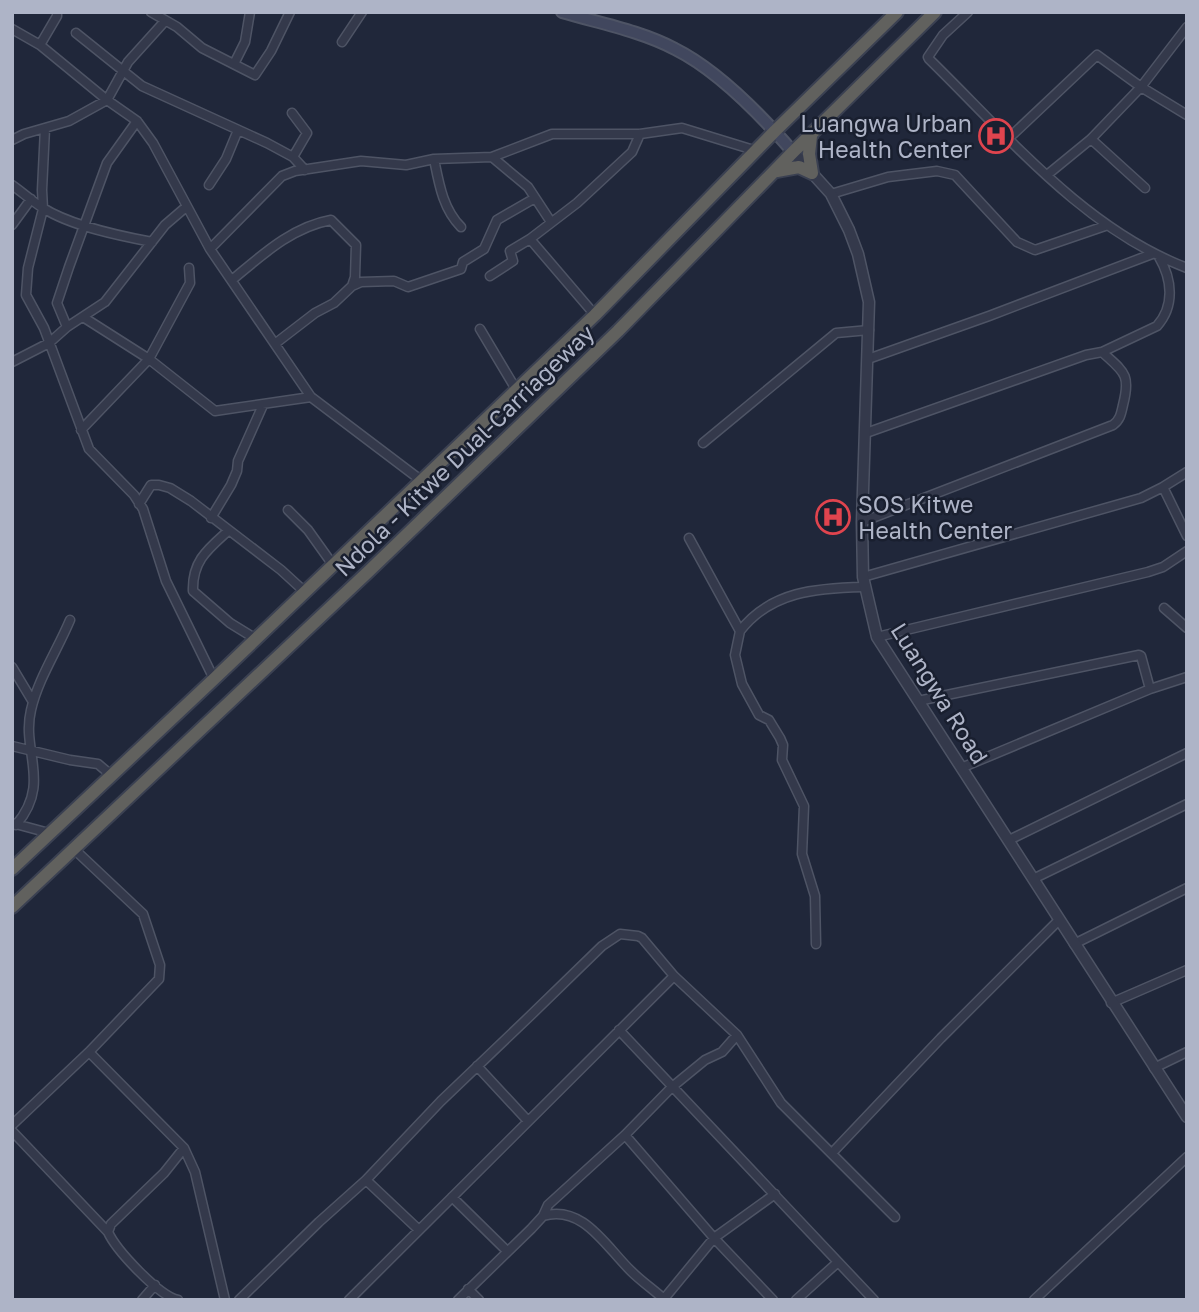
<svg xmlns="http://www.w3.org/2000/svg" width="1199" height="1312" viewBox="0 0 1199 1312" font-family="'Golos Text',sans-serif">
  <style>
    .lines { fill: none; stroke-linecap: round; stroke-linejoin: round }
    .minor-casing { stroke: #4e5465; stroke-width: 11 }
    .tertiary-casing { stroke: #4e5465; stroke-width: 13 }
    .secondary-casing { stroke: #4e5465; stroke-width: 14 }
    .trunk-casing { stroke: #3b4152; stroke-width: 16 }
    .minor { stroke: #34394b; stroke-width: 8 }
    .tertiary { stroke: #34394b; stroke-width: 10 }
    .secondary { stroke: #41475e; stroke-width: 10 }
    .trunk { stroke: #61615e; stroke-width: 12 }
    .labels { text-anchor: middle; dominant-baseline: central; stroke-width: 5; stroke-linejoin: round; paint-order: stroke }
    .poi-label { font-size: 23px; fill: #aeb4c7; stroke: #191f2f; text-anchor: end }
    .street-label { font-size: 23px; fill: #aeb4c7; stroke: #191f2f }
  </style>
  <rect width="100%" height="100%" fill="#20273a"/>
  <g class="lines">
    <!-- minor casing -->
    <g class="minor-casing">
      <path id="minor" d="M 151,12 L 177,27 L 202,48 L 255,75 L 271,51 L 290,12
        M 968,12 L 943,35 L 928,57 L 929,59 C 1007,135 1084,229 1187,268
        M 12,29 L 40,45 L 107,100 L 137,121 L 153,143 L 210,249 L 311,397 L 422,481
        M 76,33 L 142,86 L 267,143 L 293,157 L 305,170
        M 342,42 L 362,12
        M 40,45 L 57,16 L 57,12
        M 234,64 L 245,42 L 250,12
        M 292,113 L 307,133 L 293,157
        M 45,128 L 42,190 L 43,209 L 28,268 L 26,295 L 44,328 L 89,449 L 134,495 L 143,509 L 166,581 L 214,679
        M 1009,138 L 1097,55 L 1141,87 L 1187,27
        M 1091,139 L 1145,188
        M 12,140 L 24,134 L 69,121 L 107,100 L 128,62 L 165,21
        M 492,157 L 528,187 L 551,222
        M 434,159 C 439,184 443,209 461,227
        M 1047,175 L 1091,139 L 1141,87 L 1187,115
        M 12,185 C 22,192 32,201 43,208 C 71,226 120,236 152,242
        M 209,185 L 226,159 L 238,130
        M 831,194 L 888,177 L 937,171 L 955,175 L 1017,242 L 1035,250 L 1105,226
        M 12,225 L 31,199
        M 530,239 L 595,315
        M 210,249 L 282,176 L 295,171 L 361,161 L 406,165 L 434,159 L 492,157 L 552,134 L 640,134 L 682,128 L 757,151
        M 490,276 L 513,261 L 510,251 L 530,239 L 577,203 L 632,152 L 640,134
        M 232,280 C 262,255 292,227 331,220 L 356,245 L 355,277 L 352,286
        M 83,317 L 149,359 L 215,411 L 311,397
        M 67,327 L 57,303 L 69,267 L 107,163 L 137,121
        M 480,329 L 517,391
        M 276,343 L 315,313 L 334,303 L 352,286 L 361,282 L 394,281 L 408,287 L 461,269 L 463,262 L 484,249 L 497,220 L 535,198
        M 868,359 L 989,316 L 1152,254
        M 12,362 L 49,343 L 67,327 L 105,302 L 165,225 L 186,207
        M 81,430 L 149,359 L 190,283 L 189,268
        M 866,433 L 1086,355 L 1102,352 L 1157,326 C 1175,306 1172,279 1159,257
        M 703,443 L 836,333 L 869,330
        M 1163,487 L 1187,472
        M 139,504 L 151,485 L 159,485 L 170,488 L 191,501 L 281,570 L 305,592
        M 288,510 L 308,530 L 333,565
        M 211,518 L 231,485 L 237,471 L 238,461 L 263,405
        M 862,522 L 1113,425 C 1120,420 1121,414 1123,405 C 1131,374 1124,372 1102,352
        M 228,531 C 208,549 192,561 193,591 L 230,623 L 256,639
        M 689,538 L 740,631 C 771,591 817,588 864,587
        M 863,577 L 1141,498 L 1163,487 L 1187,536
        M 1164,608 L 1187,628
        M 740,631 L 735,655 L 742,684 L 759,715 L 769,720 L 780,738 L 783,745 L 782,760 L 804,806 L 802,854 L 815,896 L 816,944
        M 877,637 L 1148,572 L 1163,567 L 1187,551
        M 12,667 L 33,702
        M 918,701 L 1139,655 L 1141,656 L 1150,689
        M 12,746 L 70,760 L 98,764 L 111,775
        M 961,768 L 1150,689 L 1187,677
        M 12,823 L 49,833
        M 16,825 C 52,783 21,751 31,710 C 38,679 58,649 70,620
        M 1009,840 L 1187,753
        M 1033,879 L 1187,804
        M 1074,944 L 1187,888
        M 1111,1003 L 1187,970
        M 619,1030 L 874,1300
        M 89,1052 L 184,1148 L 195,1172 L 225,1300
        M 477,1066 L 528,1121
        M 1154,1068 L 1187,1052
        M 12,1125 L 89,1052 L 159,979 L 160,965 L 143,914 L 74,849
        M 12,1131 L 108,1232
        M 625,1135 L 714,1238 L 773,1300
        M 832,1153 L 941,1038 L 1059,920
        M 366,1180 L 419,1230
        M 452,1197 L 507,1251
        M 543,1216 C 583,1204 606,1247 631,1271 C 641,1281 654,1290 665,1300
        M 468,1289 L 479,1300
        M 142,1300 L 155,1285
        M 178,1300 C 159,1296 116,1250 108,1232 L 111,1224 L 164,1173 L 184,1148
        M 239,1300 L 319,1222 L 366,1180 L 441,1101 L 532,1014 L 602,946 L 620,934 L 638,936 L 642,938 L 674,976 L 737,1035 L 781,1103 L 895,1217
        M 349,1300 L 674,976
        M 458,1300 L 531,1229 L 543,1216 L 548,1205 L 625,1135 L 672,1087 L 705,1060 L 722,1052 L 737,1035
        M 663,1300 L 714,1238 L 775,1194
        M 796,1300 L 838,1262
        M 1034,1300 L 1187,1157"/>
    </g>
    <!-- tertiary casing -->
    <g class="tertiary-casing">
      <path id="tertiary" d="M 793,152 L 831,194 L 849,230 L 858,254 L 869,302 L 862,522 L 863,577 L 877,637 L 1187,1117"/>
    </g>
    <!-- secondary casing -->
    <g class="secondary-casing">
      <path id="secondary" d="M 562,12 C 599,23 641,31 675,49 C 719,71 761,115 793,152"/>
    </g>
    <!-- trunk casing -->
    <g class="trunk-casing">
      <path id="trunk" d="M 811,136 L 809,154 L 812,173
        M 777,171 L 799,167 L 812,173
        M 12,869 L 214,679 L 595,315 L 775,131 L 897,12
        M 12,907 L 369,571 L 618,331 L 793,152 L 935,12"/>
    </g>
    <!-- minor -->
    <use href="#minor" class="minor"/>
    <!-- tertiary -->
    <use href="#tertiary" class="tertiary"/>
    <!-- secondary -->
    <use href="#secondary" class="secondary"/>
    <!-- trunk -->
    <use href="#trunk" class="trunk"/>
  </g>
  <!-- icons -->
  <defs>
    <g id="hospital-ring" transform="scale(1.75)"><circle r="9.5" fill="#191f2f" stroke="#e0444e" stroke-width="1.5"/><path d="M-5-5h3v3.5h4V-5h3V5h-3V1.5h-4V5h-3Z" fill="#e0444e"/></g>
  </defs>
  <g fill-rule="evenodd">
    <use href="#hospital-ring" x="996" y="136"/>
    <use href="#hospital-ring" x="833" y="517"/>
  </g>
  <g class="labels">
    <!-- poi labels -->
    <g class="poi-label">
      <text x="972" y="123">Luangwa Urban<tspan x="972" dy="26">Health Center</tspan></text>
      <text x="858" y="504" text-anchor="start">SOS Kitwe<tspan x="858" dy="26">Health Center</tspan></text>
    </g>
    <!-- street labels -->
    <g class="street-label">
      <text transform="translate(464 450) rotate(-44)">Ndola - Kitwe Dual-Carriageway</text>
      <text transform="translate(940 693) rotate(58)">Luangwa Road</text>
    </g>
  </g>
  <!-- border -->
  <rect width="1199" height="1312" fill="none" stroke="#aeb4c7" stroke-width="28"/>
</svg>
